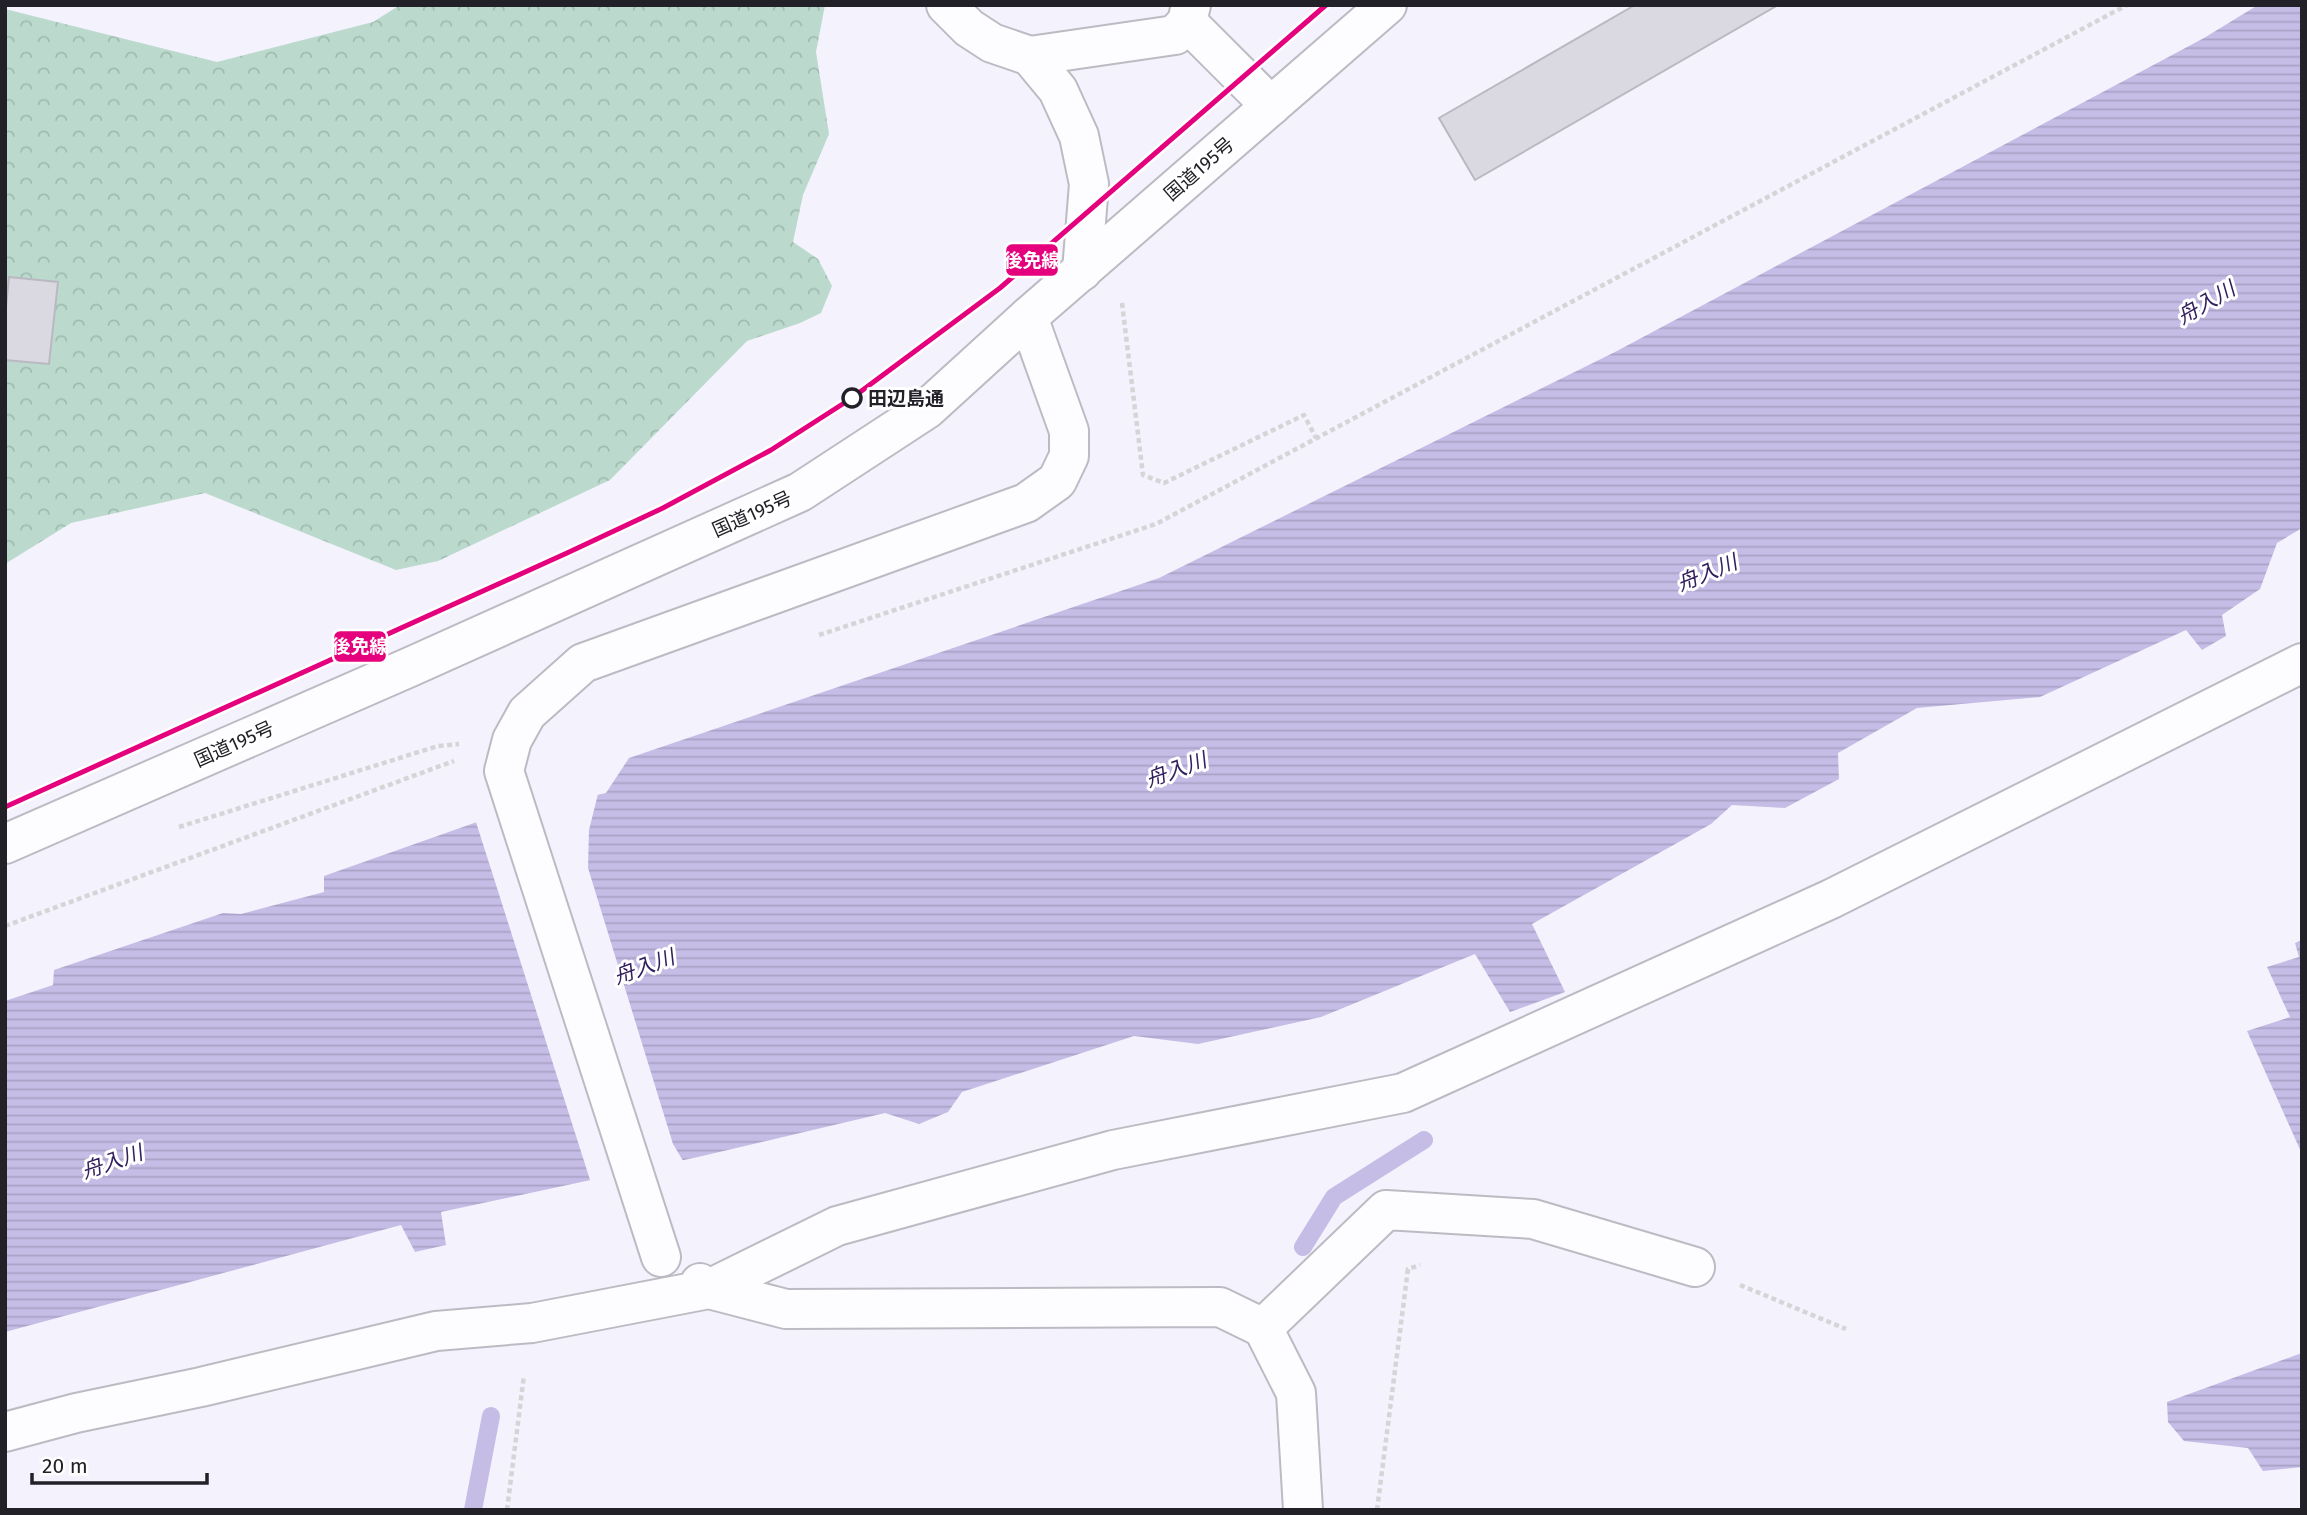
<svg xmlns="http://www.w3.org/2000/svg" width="2307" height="1515" viewBox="0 0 2307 1515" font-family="'Fira Sans','Noto Sans JP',sans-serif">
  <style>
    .forest { fill: url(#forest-crowns) }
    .water { fill: url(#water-rules) }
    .pier { fill: #f4f2fc }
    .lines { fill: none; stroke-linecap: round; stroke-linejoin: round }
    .stream { stroke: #c5bde6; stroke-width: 18 }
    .building { fill: #dad8e1; stroke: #bab8c0; stroke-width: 2 }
    .minor-casing { stroke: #bcbbc3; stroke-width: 42 }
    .tertiary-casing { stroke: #bcbbc3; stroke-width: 42 }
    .trunk-casing { stroke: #bcbbc3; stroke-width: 42 }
    .path { stroke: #d5d4d7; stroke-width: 4.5; stroke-dasharray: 5 3.5; stroke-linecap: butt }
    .minor { stroke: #fdfdff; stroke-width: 38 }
    .tertiary { stroke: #fdfdff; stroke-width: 38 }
    .trunk { stroke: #fdfdff; stroke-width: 38 }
    .tram-1-casing { stroke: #fff; stroke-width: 10 }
    .tram-1 { stroke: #e5007d; stroke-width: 5 }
    .stop-dot { fill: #fff; stroke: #222128; stroke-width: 3.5 }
    .labels { text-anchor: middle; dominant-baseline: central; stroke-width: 6; stroke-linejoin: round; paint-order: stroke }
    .street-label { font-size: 19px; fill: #222128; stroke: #fff }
    .stop-label { font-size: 19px; font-weight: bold; fill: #222128; stroke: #fff; text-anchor: start }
    .water-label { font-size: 21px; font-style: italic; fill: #34205f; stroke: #fff }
    .line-badge { stroke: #fff; stroke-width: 2.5 }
    .badge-label { font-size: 19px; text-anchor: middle; font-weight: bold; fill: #fff }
  </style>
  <defs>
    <pattern id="forest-crowns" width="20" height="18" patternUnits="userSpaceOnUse" patternTransform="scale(1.75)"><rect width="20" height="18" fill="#bbdacd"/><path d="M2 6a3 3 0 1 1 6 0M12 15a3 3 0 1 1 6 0" fill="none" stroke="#a0bbb0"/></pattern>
    <pattern id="water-rules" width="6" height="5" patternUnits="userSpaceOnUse" patternTransform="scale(1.75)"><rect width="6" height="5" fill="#c5bde6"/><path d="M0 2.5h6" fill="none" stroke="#a9a2c5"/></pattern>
  </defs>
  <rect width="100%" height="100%" fill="#f4f2fc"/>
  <!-- forest -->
  <path class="forest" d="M 400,5 L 825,5 L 816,52 L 829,134 L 803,195 L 793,242 L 818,259 L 832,286 L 821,313 L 800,323 L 747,341 L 610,480 L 438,561 L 396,570 L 205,493 L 71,523 L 5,564 L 5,9 L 217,62 L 373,22 Z"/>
  <!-- water -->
  <path class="water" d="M 2258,5 L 2302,5 L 2302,528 L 2277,543 L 2260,589 L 2222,615 L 2226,636 L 2202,650 L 2186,630 L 2040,697 L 1917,708 L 1838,753 L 1839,779 L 1785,808 L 1732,805 L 1711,824 L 1532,924 L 1565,992 L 1510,1012 L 1475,954 L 1321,1017 L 1198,1044 L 1134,1036 L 962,1092 L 948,1112 L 919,1124 L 885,1113 L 698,1157 L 441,1212 L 446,1245 L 415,1252 L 401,1225 L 5,1332 L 5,1001 L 53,985 L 54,970 L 223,913 L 241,914 L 324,892 L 324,876 L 477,822 L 606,793 L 629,758 L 1159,578 L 1615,352 L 2204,38 Z
    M 2302,940 L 2302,1154 L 2247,1031 L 2290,1017 L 2267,967 L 2299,957 L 2295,943 Z
    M 2302,1353 L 2302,1467 L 2263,1471 L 2248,1448 L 2184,1441 L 2168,1422 L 2167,1402 Z"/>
  <!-- pier -->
  <path class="pier" d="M 599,790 L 589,830 L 588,868 L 673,1144 L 685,1164 L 591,1183 L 475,819 Z"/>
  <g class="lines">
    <!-- stream -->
    <path class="stream" d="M 1303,1247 L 1334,1197 L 1424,1140
      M 473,1510 L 491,1416"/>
  </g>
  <!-- building -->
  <path class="building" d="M 1635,5 L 1778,5 L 1475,180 L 1439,118 Z
    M 9,277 L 58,282 L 49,364 L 5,360 L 5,317 Z"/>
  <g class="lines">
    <!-- minor casing -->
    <g class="minor-casing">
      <path id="minor" d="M 946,5 L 969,28 L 992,43 L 1030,56 L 1058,90 L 1079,136 L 1089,184 L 1082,271
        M 1187,22 L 1271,106
        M 1030,56 L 1175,35 L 1187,22 L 1191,5
        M 700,1283 L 709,1289 L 786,1309 L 1220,1307 L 1263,1328 L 1296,1393 L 1303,1510
        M 1263,1328 L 1386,1210 L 1533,1219 L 1695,1267
        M 5,1432 L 76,1413 L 201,1387 L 436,1331 L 532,1323 L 709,1289 L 837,1226 L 1113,1150 L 1403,1093 L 1831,899 L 2302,663"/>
    </g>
    <!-- tertiary casing -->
    <g class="tertiary-casing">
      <path id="tertiary" d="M 661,1257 L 504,771 L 512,740 L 527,713 L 583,663 L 1026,503 L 1057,481 L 1069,456 L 1069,431 L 1028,317"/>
    </g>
    <!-- trunk casing -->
    <g class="trunk-casing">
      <path id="trunk" d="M 5,844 L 410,667 L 800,492 L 927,409 L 1028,317 L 1387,5"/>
    </g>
    <!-- path -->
    <path class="path" d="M 1122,303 L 1143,475 L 1164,483 L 1304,415 L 1316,438
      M 819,635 L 1156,524 L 2127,5
      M 179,827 L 438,746 L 459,744
      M 5,926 L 454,761
      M 1740,1285 L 1846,1329
      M 507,1510 L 524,1375
      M 1377,1510 L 1408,1269 L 1420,1265"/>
    <!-- minor -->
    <use href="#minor" class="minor"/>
    <!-- tertiary -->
    <use href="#tertiary" class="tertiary"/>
    <!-- trunk -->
    <use href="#trunk" class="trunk"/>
    <!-- tram-1 casing -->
    <g class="tram-1-casing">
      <path id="tram-1" d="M 5,807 L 567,553 L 663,508 L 771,450 L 852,398 L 1000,288 L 1326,5"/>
    </g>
    <!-- tram-1 -->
    <use href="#tram-1" class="tram-1"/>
  </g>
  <!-- markers -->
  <circle class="stop-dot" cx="852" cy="398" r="9"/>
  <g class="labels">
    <!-- street labels -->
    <g class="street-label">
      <text transform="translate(1199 169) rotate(-41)">国道195号</text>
      <text transform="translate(752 514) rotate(-24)">国道195号</text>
      <text transform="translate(234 744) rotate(-24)">国道195号</text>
    </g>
    <!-- stop labels -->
    <g class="stop-label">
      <text x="868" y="398">田辺島通</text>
    </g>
    <!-- water labels -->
    <g class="water-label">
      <text transform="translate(2206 303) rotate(-30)">舟入川</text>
      <text transform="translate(1707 573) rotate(-22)">舟入川</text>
      <text transform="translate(1176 770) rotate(-20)">舟入川</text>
      <text transform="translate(644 967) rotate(-20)">舟入川</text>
      <text transform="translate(112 1162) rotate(-19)">舟入川</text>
    </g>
  </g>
  <g class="line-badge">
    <rect x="1005" y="243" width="54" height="34" rx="7" fill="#e5007d"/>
    <rect x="333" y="630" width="54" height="33" rx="7" fill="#e5007d"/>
  </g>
  <g class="badge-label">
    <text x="1032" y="267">後免線</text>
    <text x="360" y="653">後免線</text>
  </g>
  <!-- border -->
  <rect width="2307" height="1515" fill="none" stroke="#222128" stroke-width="14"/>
  <!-- scale -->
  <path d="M32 1473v10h175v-10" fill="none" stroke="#222128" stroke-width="3.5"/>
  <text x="42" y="1473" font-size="21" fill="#222128" stroke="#ffffff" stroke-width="5" paint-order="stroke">20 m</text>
</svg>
